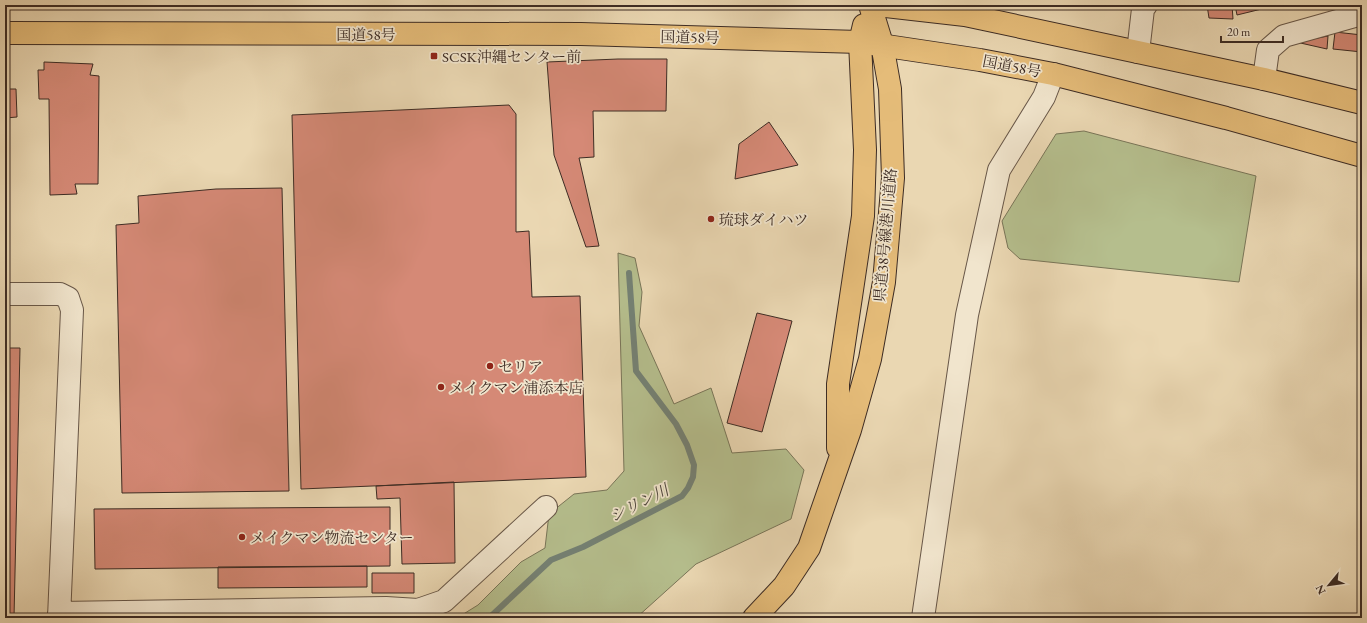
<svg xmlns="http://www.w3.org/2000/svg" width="1367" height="623" viewBox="0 0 1367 623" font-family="'EB Garamond','Noto Serif JP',serif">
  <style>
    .green { fill: #b5be8d; stroke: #797558 }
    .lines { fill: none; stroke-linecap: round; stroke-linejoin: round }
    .stream { stroke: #748174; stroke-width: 6 }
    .building { fill: #d58976; stroke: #3d2c24 }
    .minor-casing { stroke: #685748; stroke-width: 24 }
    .major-casing { stroke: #3d2c24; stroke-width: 24 }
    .highway-casing { stroke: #3d2c24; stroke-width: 24 }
    .minor { stroke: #f1e5cd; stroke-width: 22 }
    .major { stroke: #e5bc79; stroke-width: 22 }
    .highway { stroke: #e5bc79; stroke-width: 22 }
    .poi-dot { fill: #8f2418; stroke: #f1e5cd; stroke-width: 1.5 }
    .labels { text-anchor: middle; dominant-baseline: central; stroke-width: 3.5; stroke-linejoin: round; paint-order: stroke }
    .street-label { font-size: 15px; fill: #3d2c24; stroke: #f1e5cd }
    .poi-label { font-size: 15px; fill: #3d2c24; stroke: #f1e5cd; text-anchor: start }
    .water-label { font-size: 16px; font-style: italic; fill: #4f483f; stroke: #f1e5cd }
  </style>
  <rect width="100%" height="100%" fill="#ead7b2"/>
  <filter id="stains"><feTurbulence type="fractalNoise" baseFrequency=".005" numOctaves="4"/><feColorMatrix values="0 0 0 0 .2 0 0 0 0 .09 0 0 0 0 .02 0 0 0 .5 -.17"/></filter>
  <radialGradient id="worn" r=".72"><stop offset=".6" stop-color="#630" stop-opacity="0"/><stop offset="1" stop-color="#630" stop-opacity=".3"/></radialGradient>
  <!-- green -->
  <path class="green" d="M 1084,131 L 1256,176 L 1239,282 L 1020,259 L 1008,248 L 1002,221 L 1056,134 Z
    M 618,253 L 635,258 L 642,292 L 639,326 L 674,404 L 711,388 L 732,453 L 786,449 L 804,470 L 791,519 L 696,564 L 636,618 L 457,618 L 478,605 L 521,562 L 545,548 L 549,514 L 574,494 L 607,490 L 624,471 Z"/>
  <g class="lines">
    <!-- stream -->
    <path class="stream" d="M 489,618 L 551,560 L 583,547 L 682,496 L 688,488 L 693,477 L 694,465 L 687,445 L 676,424 L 636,371 L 629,273"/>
  </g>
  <!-- building -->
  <path class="building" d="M 1207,5 L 1232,5 L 1233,19 L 1209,18 Z
    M 1235,5 L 1278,5 L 1237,15 Z
    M 1335,32 L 1362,35 L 1362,52 L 1333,49 Z
    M 1328,36 L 1327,49 L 1296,42 Z
    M 618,59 L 667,59 L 666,111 L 593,111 L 594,157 L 579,158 L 599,246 L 586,247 L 554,155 L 547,62 Z
    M 44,62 L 93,64 L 90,75 L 99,76 L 98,184 L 75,184 L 77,194 L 50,195 L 49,99 L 39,99 L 38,70 L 44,70 Z
    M 5,89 L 16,89 L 17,117 L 5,118 Z
    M 509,105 L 516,114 L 516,232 L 529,231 L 532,297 L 580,296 L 586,477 L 301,489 L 292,115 Z
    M 769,122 L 798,165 L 735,179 L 739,144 Z
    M 282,188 L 289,491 L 122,493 L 116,225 L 139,223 L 138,196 L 216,189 Z
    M 757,313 L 792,321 L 762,432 L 727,423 Z
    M 5,348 L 20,348 L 14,618 L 5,618 Z
    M 454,482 L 455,563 L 402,564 L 400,498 L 377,499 L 376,486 Z
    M 390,507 L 390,566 L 95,569 L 94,509 Z
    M 367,566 L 367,587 L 218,588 L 218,567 Z
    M 372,573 L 414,573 L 414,593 L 372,593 Z"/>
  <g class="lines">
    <!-- minor casing -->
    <g class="minor-casing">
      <path id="minor" d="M 1138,52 L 1143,9 L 1146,5
        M 1264,79 L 1268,50 L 1284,36 L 1362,14
        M 5,294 L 60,294 L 68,298 L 72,310 L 59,618
        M 59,613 L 386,608 L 418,610 L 444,601 L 546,507
        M 923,618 L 967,315 L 999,170 L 1044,97 L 1053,74"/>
    </g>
    <!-- major casing -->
    <g class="major-casing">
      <path id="major" d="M 838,448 L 838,384 L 863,216 L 865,150 L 860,42 L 864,25
        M 754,618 L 784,586 L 809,548 L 850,430 L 870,359 L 884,282 L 893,178 L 890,89 L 882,44 L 870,5"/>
    </g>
    <!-- highway casing -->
    <g class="highway-casing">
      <path id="highway" d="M 877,5 L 965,15 L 1264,79 L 1362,103
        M 5,33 L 581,34 L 860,42 L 980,60 L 1053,74 L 1226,118 L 1362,156"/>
    </g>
    <!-- minor -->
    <use href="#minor" class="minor"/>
    <!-- major -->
    <use href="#major" class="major"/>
    <!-- highway -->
    <use href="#highway" class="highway"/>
  </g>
  <!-- markers -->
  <g class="poi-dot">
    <rect x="430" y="52" width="8" height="8" rx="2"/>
    <circle cx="711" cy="219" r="4"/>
    <circle cx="490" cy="366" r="4"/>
    <circle cx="441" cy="387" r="4"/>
    <circle cx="242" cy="537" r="4"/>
  </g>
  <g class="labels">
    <!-- street labels -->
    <g class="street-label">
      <text x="366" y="34">国道58号</text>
      <text transform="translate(690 37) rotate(1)">国道58号</text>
      <text transform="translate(1012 66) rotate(11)">国道58号</text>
      <text transform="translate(885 235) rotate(-85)">県道38号線港川道路</text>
    </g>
    <!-- poi labels -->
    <g class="poi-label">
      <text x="442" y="56">SCSK沖縄センター前</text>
      <text x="719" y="219">琉球ダイハツ</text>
      <text x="498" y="366">セリア</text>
      <text x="449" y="387">メイクマン浦添本店</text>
      <text x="250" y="537">メイクマン物流センター</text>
    </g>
    <!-- water labels -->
    <g class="water-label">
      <text transform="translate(639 503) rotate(-27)">シリン川</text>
    </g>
  </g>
  <!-- margin -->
  <rect width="1367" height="623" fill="none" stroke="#ead7b2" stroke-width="20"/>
  <rect x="6" y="6" width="1355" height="611" fill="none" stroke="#3d2c24" stroke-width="2"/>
  <rect x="10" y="10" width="1347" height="603" fill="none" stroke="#3d2c24"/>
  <!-- north arrow -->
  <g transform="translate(1329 585) rotate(241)" stroke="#f1e5cd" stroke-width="3" paint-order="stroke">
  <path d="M0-3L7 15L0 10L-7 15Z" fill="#3d2c24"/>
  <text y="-6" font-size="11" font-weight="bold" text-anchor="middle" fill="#3d2c24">N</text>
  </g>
  <!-- scale -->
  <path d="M1221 36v6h62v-6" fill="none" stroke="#3d2c24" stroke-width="2"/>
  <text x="1227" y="36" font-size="12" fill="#3d2c24" stroke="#f1e5cd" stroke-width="3" paint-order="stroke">20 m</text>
  <rect width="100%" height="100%" filter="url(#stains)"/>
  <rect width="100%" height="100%" fill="url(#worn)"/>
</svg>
